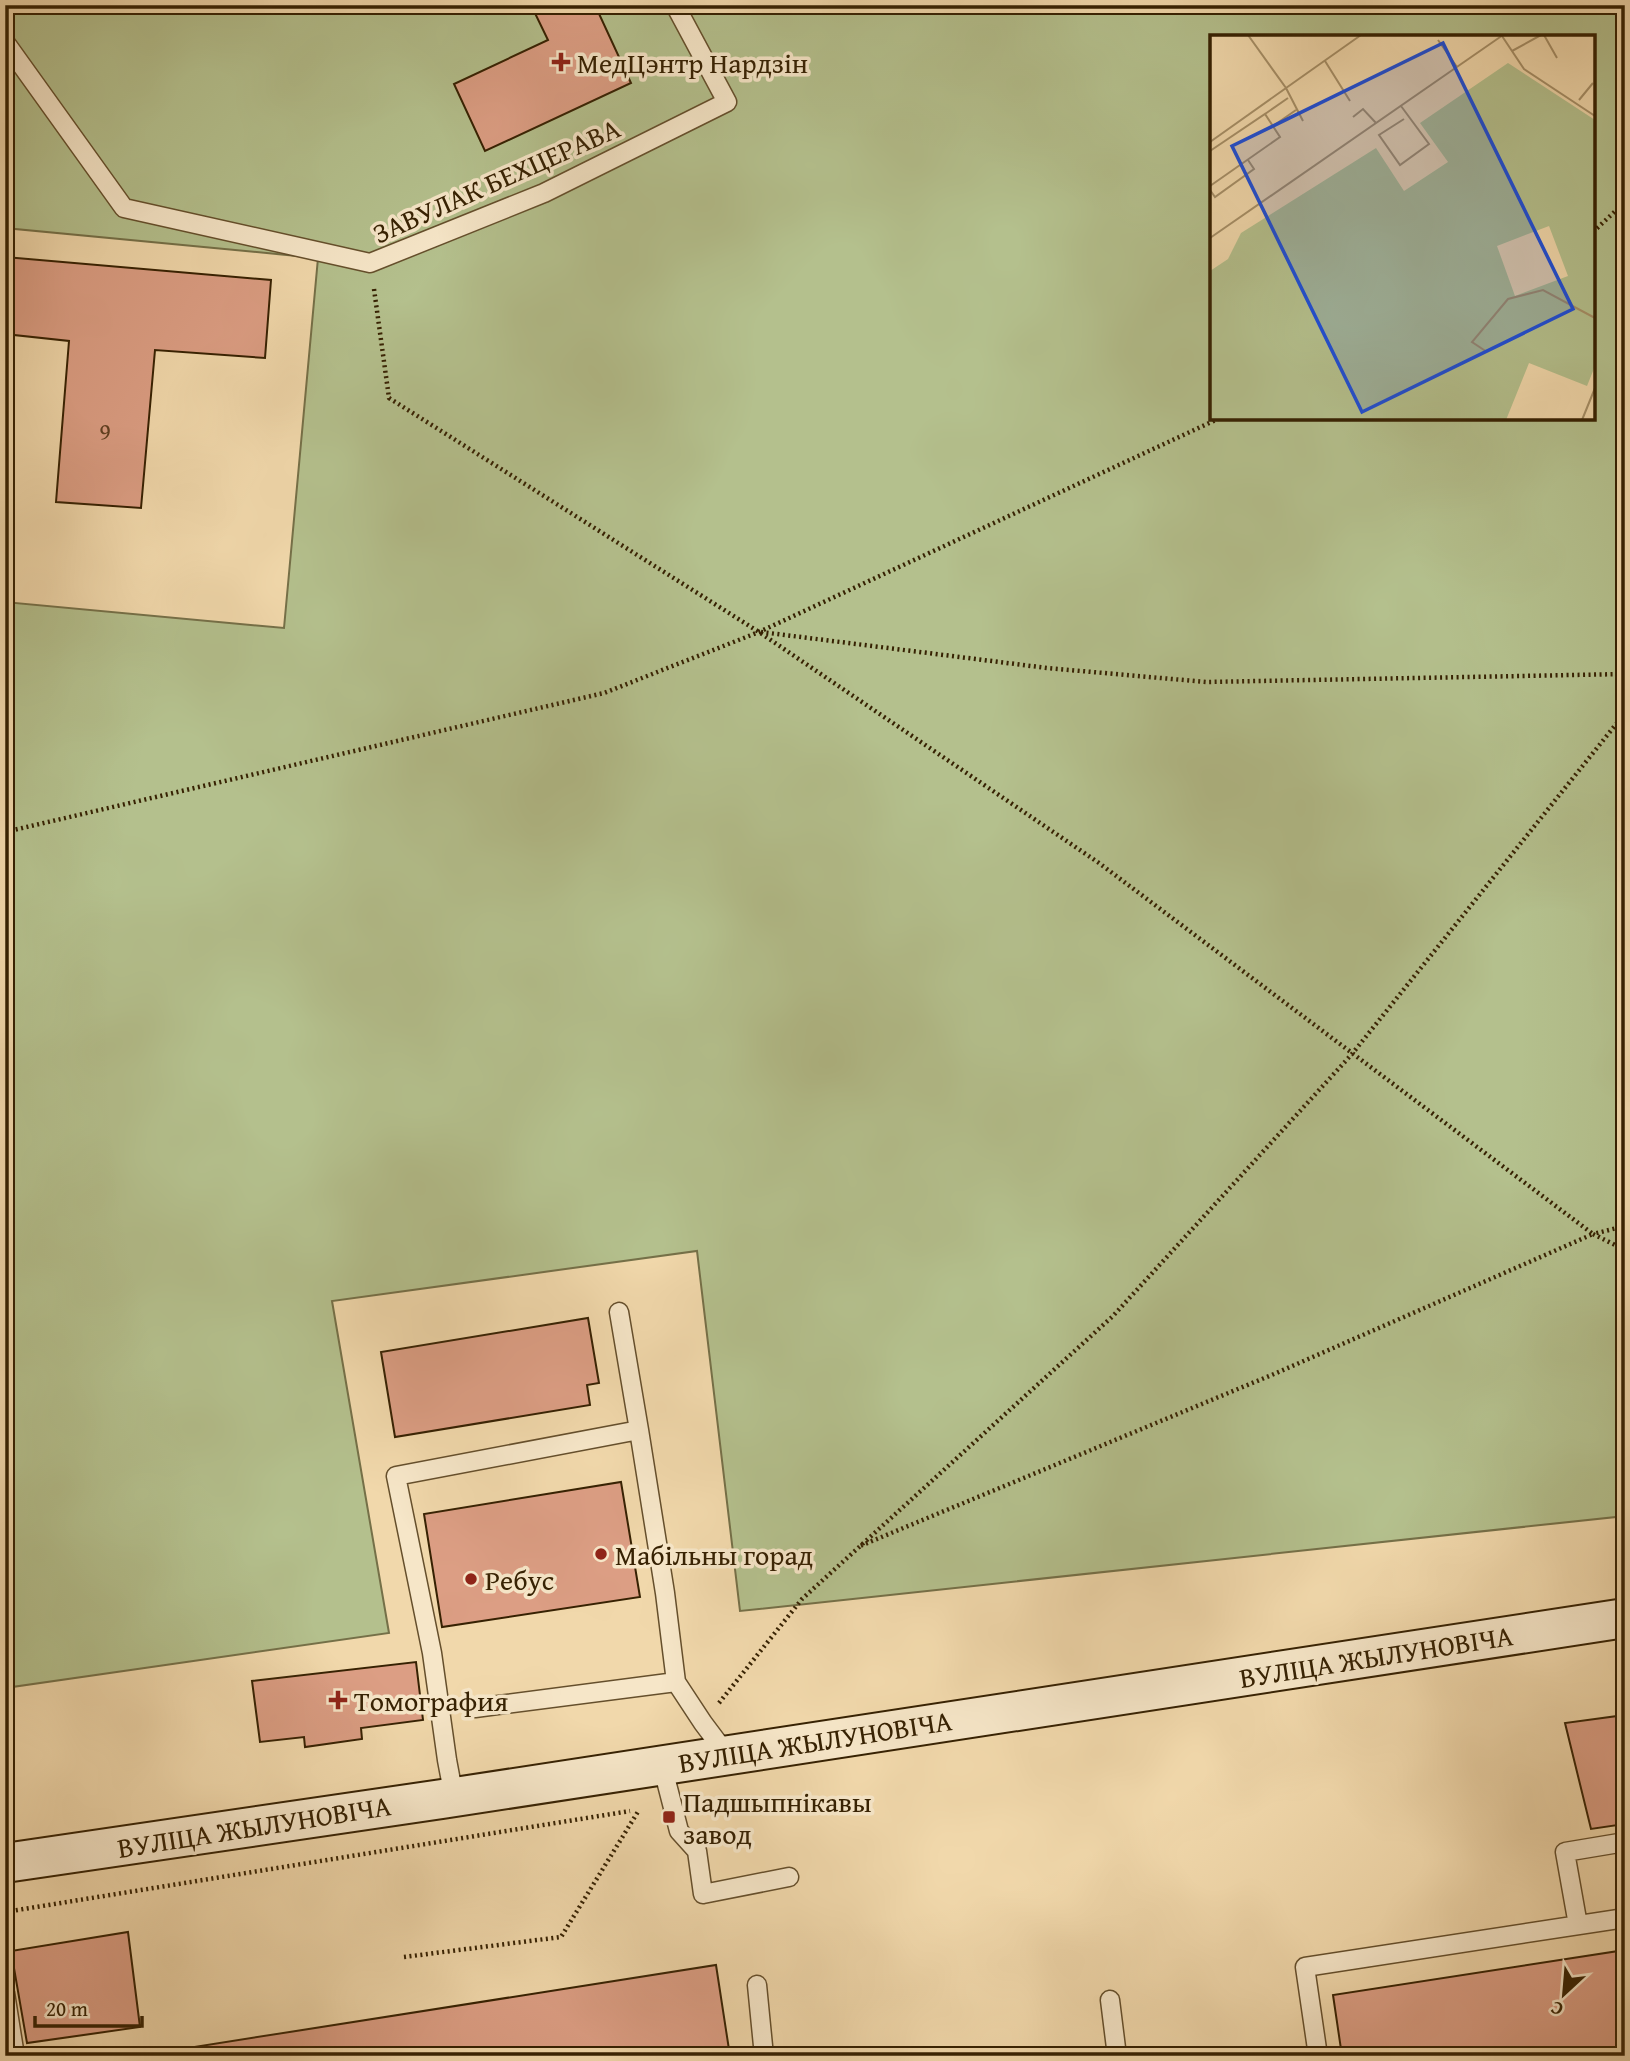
<svg xmlns="http://www.w3.org/2000/svg" width="1630" height="2061" viewBox="0 0 1630 2061" font-family="'Gentium Book Plus',serif">
  <style>
    .green { fill: #b4c08d; stroke: #757048; stroke-width: 2; fill-rule: evenodd }
    .building { fill: #dc9e84; stroke: #362102; stroke-width: 2 }
    .lines { fill: none; stroke-linecap: round; stroke-linejoin: round }
    .lane-casing { stroke: #654f2c; stroke-width: 21 }
    .secondary-casing { stroke: #362102; stroke-width: 42 }
    .path { stroke: #362102; stroke-width: 4.5; stroke-dasharray: 2 3.5; stroke-linecap: butt }
    .lane { stroke: #f6e6c8; stroke-width: 18 }
    .secondary { stroke: #f6e6c8; stroke-width: 38 }
    .poi-dot { fill: #8f2418; stroke: #f6e6c8; stroke-width: 2.5 }
    .labels { text-anchor: middle; dominant-baseline: central; stroke-width: 7; stroke-linejoin: round; paint-order: stroke }
    .number-label { font-size: 24px; fill: #604022 }
    .poi-label { font-size: 28px; fill: #362102; stroke: #f6e6c8; text-anchor: start }
    .street-label { font-size: 28px; fill: #362102; stroke: #f6e6c8 }
    .inset-road { fill: none; stroke: #a68f67; stroke-width: 2 }
    .view { fill: #1d4ed8; fill-opacity: 0.15; stroke: #1d4ed8; stroke-width: 3.5 }
    .inset-edge { fill: none; stroke: #362102; stroke-width: 3.5 }
  </style>
  <rect width="100%" height="100%" fill="#f1d8ab"/>
  <filter id="stains"><feTurbulence type="fractalNoise" baseFrequency=".00286" numOctaves="4"/><feColorMatrix values="0 0 0 0 .2 0 0 0 0 .09 0 0 0 0 .02 0 0 0 .5 -.17"/></filter>
  <radialGradient id="worn" r=".72"><stop offset=".6" stop-color="#630" stop-opacity="0"/><stop offset="1" stop-color="#630" stop-opacity=".3"/></radialGradient>
  <!-- green -->
  <path class="green" d="M 5,5 L 1625,5 L 1625,1516 L 740,1611 L 697,1251 L 332,1301 L 389,1633 L 5,1688 L 5,602 L 284,628 L 318,258 L 5,228 ZM 1212,37 L 1593,37 L 1593,418 L 1212,418 Z"/>
  <!-- building -->
  <path class="building" d="M 531,5 L 595,5 L 631,83 L 485,151 L 454,84 L 548,40 Z
    M 5,257 L 271,280 L 265,358 L 155,350 L 141,508 L 56,502 L 69,341 L 5,334 Z
    M 588,1318 L 599,1383 L 587,1385 L 590,1405 L 395,1437 L 381,1352 Z
    M 621,1482 L 640,1597 L 442,1627 L 424,1514 Z
    M 416,1662 L 423,1720 L 361,1728 L 362,1739 L 305,1747 L 304,1737 L 260,1742 L 252,1681 Z
    M 1625,1715 L 1625,1824 L 1591,1829 L 1565,1723 Z
    M 128,1932 L 140,2027 L 27,2043 L 11,1951 Z
    M 1625,1950 L 1625,2054 L 1612,2056 L 1342,2056 L 1333,1995 Z
    M 716,1965 L 730,2056 L 156,2056 L 156,2053 Z"/>
  <g class="lines">
    <!-- lane casing -->
    <g class="lane-casing">
      <path id="lane" d="M 5,42 L 124,208 L 370,263 L 544,193 L 727,102 L 675,5
        M 619,1312 L 639,1430
        M 676,1682 L 703,1723 L 727,1755
        M 662,1765 L 679,1831 L 697,1851 L 703,1894 L 789,1877
        M 454,1797 L 447,1760 L 432,1653 L 396,1476 L 639,1430 L 665,1593 L 676,1682 L 475,1708
        M 1578,1925 L 1565,1852 L 1625,1842
        M 757,1985 L 764,2056
        M 5,1993 L 15,2056
        M 1110,2000 L 1117,2056
        M 1318,2056 L 1305,1967 L 1625,1918"/>
    </g>
    <!-- secondary casing -->
    <g class="secondary-casing">
      <path id="secondary" d="M 5,1863 L 442,1799 L 1625,1618"/>
    </g>
    <!-- path -->
    <path class="path" d="M 1593,232 L 1625,202
      M 374,289 L 389,398 L 759,632 L 1099,863 L 1593,1234 L 1274,1374 L 860,1546
      M 761,632 L 1047,668 L 1206,682 L 1625,674
      M 5,832 L 604,693 L 759,632 L 1220,418
      M 1625,1226 L 1593,1234 L 1625,1250
      M 719,1703 L 802,1599 L 1113,1316 L 1352,1054 L 1625,713
      M 5,1912 L 630,1811
      M 404,1957 L 561,1937 L 639,1810"/>
    <!-- lane -->
    <use href="#lane" class="lane"/>
    <!-- secondary -->
    <use href="#secondary" class="secondary"/>
  </g>
  <!-- markers -->
  <g class="poi-dot">
    <path d="M557.5 51.5h7v7h7v7h-7v7h-7v-7h-7v-7h7z"/>
    <circle cx="601" cy="1554" r="7"/>
    <circle cx="471" cy="1579" r="7"/>
    <path d="M334.5 1689.5h7v7h7v7h-7v7h-7v-7h-7v-7h7z"/>
    <rect x="662" y="1810" width="14" height="14" rx="3.5"/>
  </g>
  <g class="labels">
    <!-- number labels -->
    <g class="number-label">
      <text x="105" y="430">9</text>
    </g>
    <!-- poi labels -->
    <g class="poi-label">
      <text x="577" y="62">МедЦэнтр Нардзін</text>
      <text x="615" y="1554">Мабільны горад</text>
      <text x="485" y="1579">Ребус</text>
      <text x="354" y="1700">Томография</text>
      <text x="683" y="1801">Падшыпнікавы<tspan x="683" dy="32">завод</tspan></text>
    </g>
    <!-- street labels -->
    <g class="street-label">
      <text transform="translate(496 180) rotate(-24)">ЗАВУЛАК БЕХЦЕРАВА</text>
      <text transform="translate(1376 1656) rotate(-9)">ВУЛІЦА ЖЫЛУНОВІЧА</text>
      <text transform="translate(815 1741) rotate(-9)">ВУЛІЦА ЖЫЛУНОВІЧА</text>
      <text transform="translate(254 1826) rotate(-9)">ВУЛІЦА ЖЫЛУНОВІЧА</text>
    </g>
  </g>
  <!-- overview -->
  <g transform="translate(1210 35)">
    <rect width="385" height="385" fill="#f1d8ab"/>
    <path d="M 298,28 L 385,85 L 385,331 L 377,351 L 319,328 L 296,385 L 0,385 L 0,236 L 18,224 L 31,198 L 166,113 L 194,156 L 238,127 L 210,88 ZM 339,191 L 358,241 L 305,261 L 287,211 Z" fill="#b4c08d" fill-rule="evenodd"/>
    <path class="inset-road" d="M 334,0 L 347,23M 292,1 L 314,34 L 385,81M 228,5 L 247,32M 302,16 L 331,0M 115,26 L 140,66M 369,65 L 383,48M 191,71 L 219,109 L 190,130 L 169,100 L 194,84M 55,79 L 78,63M 143,82 L 153,74 L 166,88M 93,86 L 76,53 L 151,0M 63,91 L 86,75M 0,107 L 76,53 L 38,0M 0,116 L 55,79 L 70,102 L 0,151M 0,155 L 5,162 L 44,134 L 38,125M 0,203 L 293,0M 277,317 L 262,307 L 298,264 L 333,255 L 385,283M 372,385 L 385,353"/>
    <path class="view" d="M 233,8 L 363,274 L 152,377 L 22,111 Z"/>
    <rect width="385" height="385" class="inset-edge"/>
  </g>
  <!-- margin -->
  <rect width="1630" height="2061" fill="none" stroke="#f1d8ab" stroke-width="28"/>
  <rect x="7" y="7" width="1616" height="2047" fill="none" stroke="#362102" stroke-width="3.5"/>
  <rect x="14" y="14" width="1602" height="2033" fill="none" stroke="#362102" stroke-width="2"/>
  <!-- north arrow -->
  <g transform="translate(1564 1994) rotate(206)" stroke="#f6e6c8" stroke-width="5" paint-order="stroke">
  <path d="M0-5L12 26L0 18L-12 26Z" fill="#362102"/>
  <text y="-10" font-size="19" font-weight="bold" text-anchor="middle" fill="#362102">С</text>
  </g>
  <!-- scale -->
  <path d="M35 2016v10h107v-10" fill="none" stroke="#362102" stroke-width="3.5"/>
  <text x="46" y="2016" font-size="21" fill="#362102" stroke="#f6e6c8" stroke-width="5" paint-order="stroke">20 m</text>
  <rect width="100%" height="100%" filter="url(#stains)"/>
  <rect width="100%" height="100%" fill="url(#worn)"/>
</svg>
